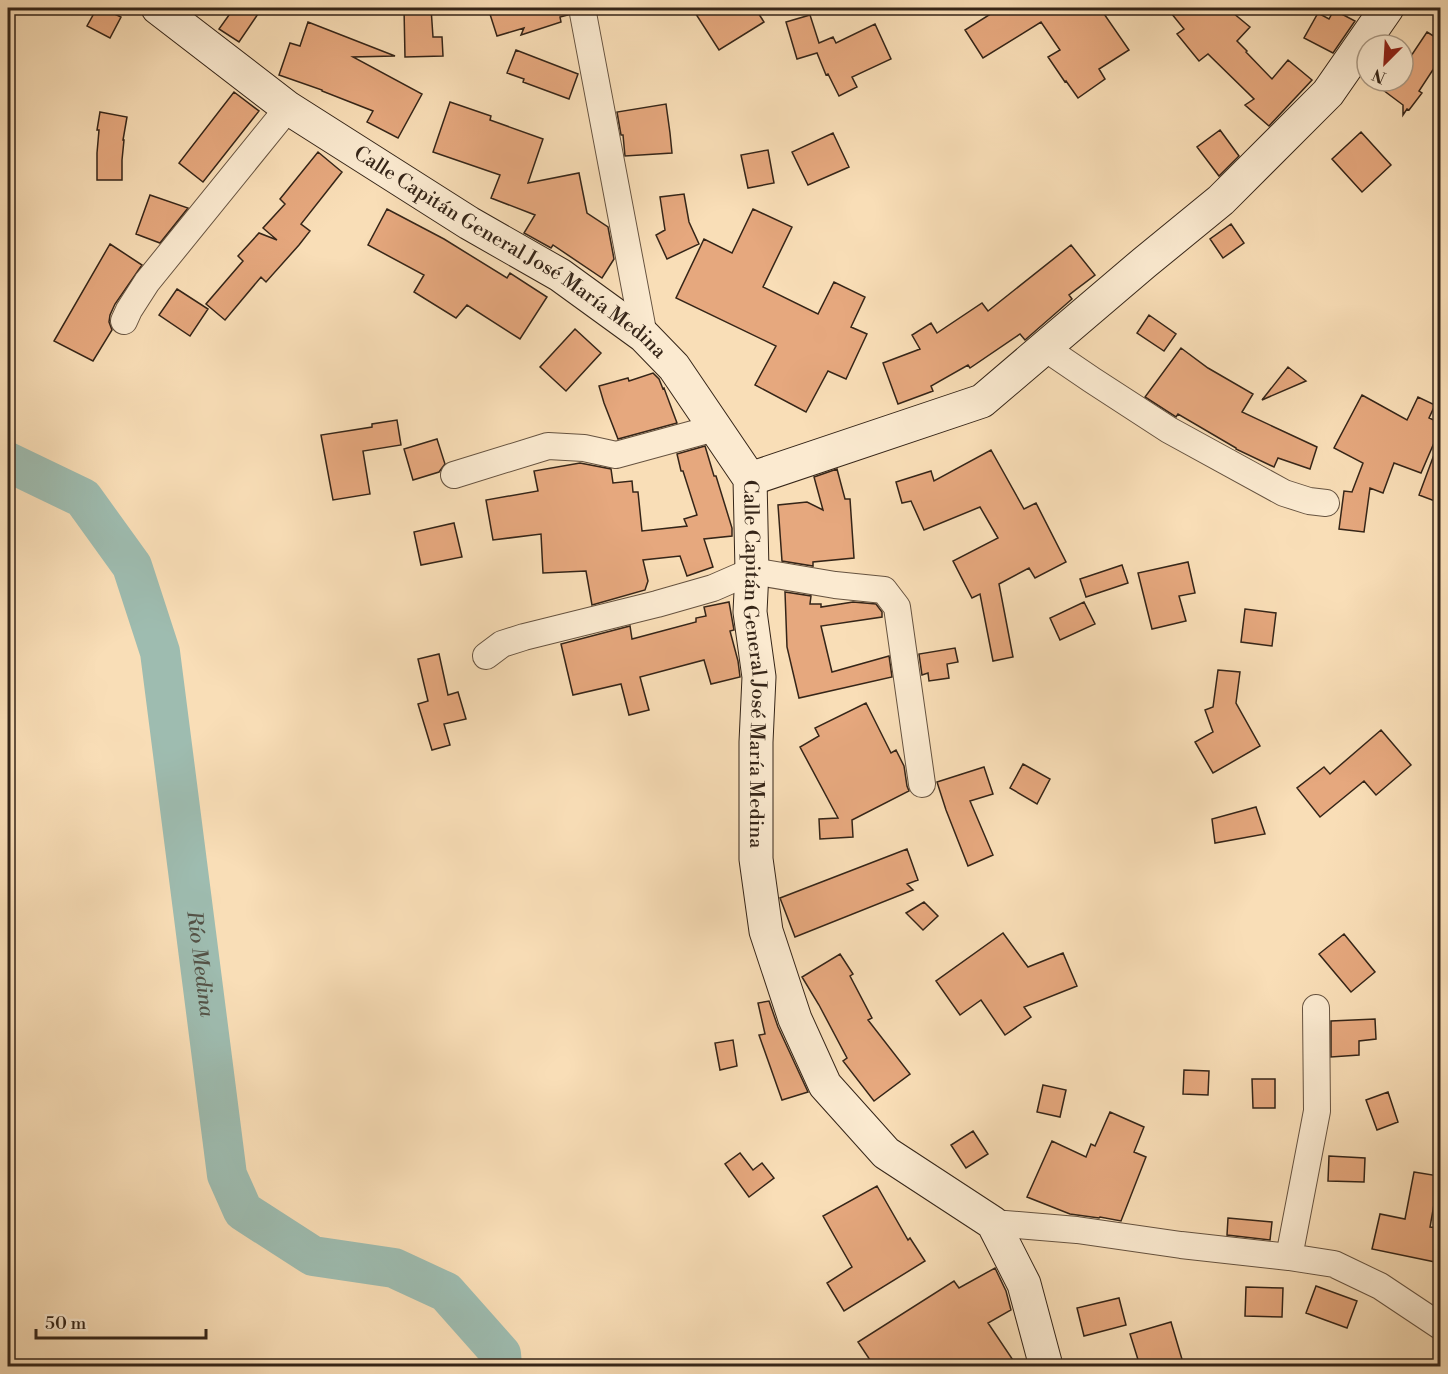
<svg xmlns="http://www.w3.org/2000/svg" width="1448" height="1374" viewBox="0 0 1448 1374" font-family="'Libre Bodoni',serif">
  <style>
    .lines { fill: none; stroke-linecap: round; stroke-linejoin: round }
    .river { stroke: #9ebcb0; stroke-width: 40 }
    .building { fill: #e6a87e; stroke: #352518; stroke-width: 1.5 }
    .street-casing { stroke: #665340; stroke-width: 28 }
    .secondary-casing { stroke: #352518; stroke-width: 35 }
    .street { stroke: #fbead0; stroke-width: 26 }
    .secondary { stroke: #fbead0; stroke-width: 33 }
    .labels { text-anchor: middle; dominant-baseline: central; stroke-width: 5; stroke-linejoin: round; paint-order: stroke }
    .street-label { font-size: 20px; fill: #352518; stroke: #fbead0 }
    .water-label { font-size: 21px; font-style: italic; fill: #545246; stroke: #fbead0 }
  </style>
  <rect width="100%" height="100%" fill="#f9deb7"/>
  <filter id="stains"><feTurbulence type="fractalNoise" baseFrequency=".00333" numOctaves="4"/><feColorMatrix values="0 0 0 0 .2 0 0 0 0 .09 0 0 0 0 .02 0 0 0 .5 -.17"/></filter>
  <radialGradient id="worn" r=".72"><stop offset=".6" stop-color="#630" stop-opacity="0"/><stop offset="1" stop-color="#630" stop-opacity=".3"/></radialGradient>
  <g class="lines">
    <!-- river -->
    <path class="river" id="s1" d="M 8,462 L 83,498 L 132,566 L 160,652 L 227,1175 L 243,1211 L 313,1256 L 394,1268 L 446,1292 L 501,1354 L 502,1366"/>
  </g>
  <!-- building -->
  <path class="building" d="M 97,8 L 102,8 L 121,17 L 110,38 L 87,26 Z
    M 234,8 L 262,8 L 239,42 L 219,29 Z
    M 404,8 L 431,8 L 433,37 L 442,37 L 443,56 L 405,57 Z
    M 488,8 L 567,8 L 568,15 L 560,17 L 561,22 L 521,35 L 524,28 L 497,36 Z
    M 692,8 L 722,8 L 723,13 L 744,8 L 755,8 L 764,22 L 719,50 Z
    M 1000,8 L 1100,8 L 1129,50 L 1099,69 L 1105,79 L 1078,98 L 1066,81 L 1065,82 L 1048,57 L 1060,50 L 1041,22 L 983,58 L 965,30 Z
    M 1167,8 L 1227,8 L 1250,27 L 1237,41 L 1247,51 L 1246,52 L 1272,79 L 1288,60 L 1312,80 L 1269,126 L 1245,105 L 1254,99 L 1208,54 L 1199,61 L 1177,34 L 1184,29 Z
    M 1334,10 L 1355,21 L 1333,53 L 1304,38 L 1318,13 L 1329,19 Z
    M 810,15 L 819,43 L 833,37 L 836,43 L 875,24 L 891,59 L 852,77 L 857,87 L 839,96 L 828,74 L 826,75 L 817,53 L 797,59 L 786,22 Z
    M 308,22 L 395,56 L 353,57 L 422,94 L 398,138 L 367,122 L 373,111 L 322,91 L 322,90 L 279,75 L 290,43 L 300,46 Z
    M 1427,32 L 1440,40 L 1440,59 L 1419,91 L 1422,93 L 1409,110 L 1407,109 L 1403,115 L 1403,105 L 1371,81 L 1403,81 L 1403,68 Z
    M 516,50 L 578,74 L 569,99 L 523,82 L 524,79 L 507,73 Z
    M 234,92 L 259,111 L 203,182 L 179,163 Z
    M 450,102 L 491,116 L 490,120 L 543,139 L 528,183 L 579,173 L 587,213 L 608,227 L 614,259 L 602,278 L 553,245 L 551,248 L 524,233 L 535,215 L 491,198 L 500,175 L 433,152 Z
    M 666,104 L 670,133 L 672,153 L 625,156 L 623,135 L 621,135 L 617,112 Z
    M 100,112 L 127,117 L 123,140 L 124,140 L 122,160 L 122,180 L 97,180 L 97,153 L 99,130 L 97,130 Z
    M 1220,130 L 1239,156 L 1219,176 L 1197,147 Z
    M 1361,132 L 1391,165 L 1362,192 L 1332,159 Z
    M 833,133 L 849,167 L 808,185 L 792,152 Z
    M 768,150 L 774,183 L 748,188 L 741,155 Z
    M 318,152 L 342,172 L 301,224 L 310,231 L 299,245 L 266,282 L 261,277 L 225,320 L 206,304 L 243,261 L 238,256 L 259,233 L 277,240 L 263,228 L 285,204 L 280,199 Z
    M 684,194 L 689,222 L 699,244 L 667,259 L 656,235 L 665,230 L 660,197 Z
    M 150,195 L 188,208 L 160,243 L 136,234 Z
    M 387,209 L 444,239 L 507,278 L 510,273 L 547,297 L 520,339 L 467,305 L 456,318 L 414,292 L 424,275 L 368,245 Z
    M 753,209 L 792,227 L 763,287 L 818,314 L 834,282 L 865,297 L 851,327 L 867,334 L 846,379 L 828,371 L 806,412 L 755,385 L 776,346 L 676,298 L 704,239 L 732,253 Z
    M 1231,224 L 1244,243 L 1223,258 L 1210,239 Z
    M 110,244 L 142,265 L 115,304 L 110,315 L 109,322 L 112,330 L 93,361 L 54,341 Z
    M 1071,245 L 1095,275 L 1069,295 L 1072,299 L 1025,340 L 1020,334 L 970,368 L 968,365 L 931,386 L 933,391 L 898,404 L 883,363 L 920,349 L 912,335 L 931,323 L 937,333 L 982,303 L 988,311 Z
    M 177,289 L 208,309 L 190,336 L 159,315 Z
    M 1149,315 L 1176,334 L 1164,351 L 1137,333 Z
    M 575,329 L 601,353 L 566,391 L 540,367 Z
    M 1181,348 L 1208,368 L 1253,394 L 1242,412 L 1317,447 L 1310,469 L 1278,458 L 1274,467 L 1236,449 L 1236,448 L 1178,414 L 1176,417 L 1145,397 Z
    M 1288,367 L 1306,381 L 1262,400 Z
    M 653,373 L 659,379 L 663,389 L 664,388 L 677,423 L 618,439 L 604,403 L 599,386 L 628,378 L 629,381 Z
    M 1362,395 L 1407,420 L 1418,397 L 1435,405 L 1429,418 L 1440,423 L 1440,429 L 1421,473 L 1394,463 L 1383,493 L 1370,488 L 1364,532 L 1339,529 L 1344,491 L 1352,492 L 1363,463 L 1334,448 Z
    M 397,420 L 401,445 L 363,451 L 370,494 L 333,500 L 321,435 L 372,427 L 372,424 Z
    M 437,439 L 445,464 L 439,472 L 413,480 L 404,449 Z
    M 1438,444 L 1440,444 L 1440,503 L 1419,495 Z
    M 705,446 L 714,476 L 716,476 L 732,528 L 732,536 L 704,539 L 713,567 L 687,576 L 680,556 L 643,560 L 648,581 L 645,590 L 592,605 L 586,571 L 543,573 L 541,534 L 493,540 L 486,500 L 538,491 L 534,471 L 580,463 L 611,469 L 613,483 L 632,481 L 633,492 L 638,492 L 642,531 L 687,526 L 684,519 L 697,515 L 683,471 L 681,471 L 677,454 Z
    M 991,450 L 1024,509 L 1036,503 L 1066,562 L 1035,578 L 1029,568 L 999,584 L 1013,657 L 993,661 L 980,594 L 972,598 L 953,561 L 998,538 L 980,507 L 924,530 L 911,501 L 902,503 L 896,482 L 931,471 L 934,481 Z
    M 837,469 L 845,499 L 850,499 L 854,558 L 813,562 L 813,566 L 782,561 L 778,505 L 807,502 L 823,510 L 814,477 Z
    M 454,523 L 462,557 L 421,565 L 414,532 Z
    M 1188,562 L 1195,593 L 1179,596 L 1186,621 L 1152,629 L 1138,573 Z
    M 1122,565 L 1128,583 L 1086,597 L 1080,579 Z
    M 785,592 L 811,596 L 810,604 L 821,604 L 821,607 L 853,602 L 876,604 L 882,612 L 882,617 L 821,626 L 832,672 L 889,656 L 892,677 L 799,698 L 787,647 Z
    M 729,602 L 734,630 L 730,631 L 738,661 L 740,677 L 711,684 L 704,660 L 640,677 L 649,710 L 629,715 L 621,684 L 573,695 L 561,644 L 630,626 L 632,639 L 696,622 L 696,618 L 706,616 L 704,607 Z
    M 1084,602 L 1095,624 L 1060,640 L 1050,618 Z
    M 1245,609 L 1276,613 L 1272,646 L 1241,642 Z
    M 955,648 L 958,662 L 947,664 L 949,678 L 929,681 L 928,673 L 922,675 L 919,654 Z
    M 439,654 L 448,695 L 458,692 L 466,719 L 444,724 L 450,745 L 432,750 L 418,704 L 428,701 L 418,659 Z
    M 1218,670 L 1240,672 L 1236,703 L 1260,746 L 1213,773 L 1195,742 L 1213,732 L 1205,710 L 1213,707 Z
    M 866,703 L 891,753 L 896,750 L 904,766 L 907,786 L 909,791 L 852,820 L 853,837 L 820,839 L 819,819 L 838,818 L 800,747 L 819,736 L 815,728 Z
    M 1381,730 L 1411,765 L 1376,795 L 1364,781 L 1320,817 L 1297,788 L 1324,767 L 1330,774 Z
    M 1023,764 L 1050,779 L 1037,804 L 1010,788 Z
    M 984,767 L 993,794 L 970,801 L 993,855 L 968,866 L 946,810 L 937,782 Z
    M 1256,807 L 1265,834 L 1215,843 L 1212,819 Z
    M 907,849 L 918,880 L 907,884 L 913,890 L 795,937 L 780,898 Z
    M 924,902 L 938,916 L 923,930 L 906,913 Z
    M 1003,933 L 1028,967 L 1063,953 L 1077,986 L 1024,1007 L 1031,1017 L 1005,1035 L 981,1000 L 960,1015 L 936,981 Z
    M 1344,934 L 1375,972 L 1351,992 L 1319,954 Z
    M 840,954 L 853,974 L 850,976 L 872,1018 L 868,1020 L 910,1074 L 874,1101 L 843,1061 L 847,1058 L 819,1005 L 802,977 Z
    M 769,1001 L 778,1027 L 808,1092 L 782,1100 L 759,1035 L 765,1034 L 758,1003 Z
    M 1375,1019 L 1376,1039 L 1359,1041 L 1359,1055 L 1331,1057 L 1331,1021 Z
    M 733,1040 L 737,1066 L 720,1070 L 715,1043 Z
    M 1184,1070 L 1209,1071 L 1208,1095 L 1183,1094 Z
    M 1252,1079 L 1275,1079 L 1275,1108 L 1253,1108 Z
    M 1043,1085 L 1066,1090 L 1060,1117 L 1037,1112 Z
    M 1388,1092 L 1398,1122 L 1377,1130 L 1366,1100 Z
    M 1110,1112 L 1144,1127 L 1134,1152 L 1146,1157 L 1121,1221 L 1100,1217 L 1099,1218 L 1070,1214 L 1027,1197 L 1052,1141 L 1086,1157 L 1091,1144 L 1095,1146 Z
    M 973,1131 L 988,1154 L 966,1168 L 951,1145 Z
    M 740,1153 L 753,1170 L 762,1163 L 774,1178 L 749,1197 L 725,1164 Z
    M 1329,1156 L 1365,1158 L 1364,1182 L 1328,1181 Z
    M 1414,1172 L 1439,1176 L 1430,1227 L 1440,1228 L 1440,1263 L 1372,1249 L 1380,1214 L 1405,1219 Z
    M 877,1186 L 908,1240 L 910,1238 L 925,1261 L 844,1311 L 827,1283 L 852,1267 L 823,1216 Z
    M 1228,1218 L 1272,1222 L 1270,1240 L 1227,1235 Z
    M 995,1268 L 1006,1291 L 1011,1310 L 988,1323 L 1017,1366 L 874,1366 L 858,1342 L 954,1281 L 959,1288 Z
    M 1316,1286 L 1357,1301 L 1347,1328 L 1306,1313 Z
    M 1246,1287 L 1283,1288 L 1282,1317 L 1245,1316 Z
    M 1119,1298 L 1126,1325 L 1084,1336 L 1077,1308 Z
    M 1171,1322 L 1184,1366 L 1140,1366 L 1130,1334 Z"/>
  <g class="lines">
    <!-- street casing -->
    <g class="street-casing">
      <path id="street" d="M 582,8 L 644,336
        M 124,321 L 129,310 L 147,282 L 288,108
        M 1045,348 L 1092,380 L 1169,430 L 1284,493 L 1309,501 L 1326,503
        M 454,475 L 548,446 L 584,448 L 616,455 L 715,428
        M 486,656 L 502,644 L 524,637 L 657,604 L 713,588 L 752,571 L 835,585 L 884,590 L 897,607 L 922,784
        M 993,1223 L 1077,1230 L 1181,1245 L 1289,1257 L 1334,1264 L 1380,1286 L 1440,1326
        M 1289,1257 L 1317,1111 L 1316,1008"/>
    </g>
    <!-- secondary casing -->
    <g class="secondary-casing">
      <g id="secondary">
        <path id="s2" d="M 158,8 L 288,108 L 469,223 L 560,275 L 644,336 L 674,367 L 750,479 L 752,571 L 750,612 L 759,677 L 756,742 L 756,859 L 766,931 L 795,1019 L 825,1085 L 886,1153 L 993,1223 L 1024,1284 L 1046,1366"/>
        <path d="M 750,479 L 982,401 L 1144,263 L 1221,200 L 1328,93 L 1387,8"/>
      </g>
    </g>
    <!-- street -->
    <use href="#street" class="street"/>
    <!-- secondary -->
    <use href="#secondary" class="secondary"/>
  </g>
  <g class="labels">
    <!-- street labels -->
    <g class="street-label">
      <text stroke="none"><textPath href="#s2" startOffset="429">Calle Capitán General José María Medina</textPath></text>
      <text stroke="none"><textPath href="#s2" startOffset="951">Calle Capitán General José María Medina</textPath></text>
    </g>
    <!-- water labels -->
    <g class="water-label">
      <text stroke="none"><textPath href="#s1" startOffset="572">Río Medina</textPath></text>
    </g>
  </g>
  <!-- margin -->
  <rect width="1448" height="1374" fill="none" stroke="#f9deb7" stroke-width="30"/>
  <rect x="9" y="9" width="1430" height="1356" fill="none" stroke="#352518" stroke-width="3"/>
  <rect x="15" y="15" width="1418" height="1344" fill="none" stroke="#352518" stroke-width="1.5"/>
  <!-- north arrow -->
  <g transform="translate(1385 63) rotate(204)"><circle r="28" fill="#fbead0" stroke="#ac9b86" stroke-width="1.5"/>
  <path d="M0-4.5L10 22L0 15L-10 22Z" fill="#8f2418"/>
  <text y="-9" font-size="16" font-weight="bold" text-anchor="middle" fill="#352518">N</text>
  </g>
  <!-- scale -->
  <path d="M36 1329v9h170v-9" fill="none" stroke="#352518" stroke-width="3"/>
  <text x="45" y="1329" font-size="18" fill="#352518" stroke="#fbead0" stroke-width="4.5" paint-order="stroke">50 m</text>
  <rect width="100%" height="100%" filter="url(#stains)"/>
  <rect width="100%" height="100%" fill="url(#worn)"/>
</svg>
